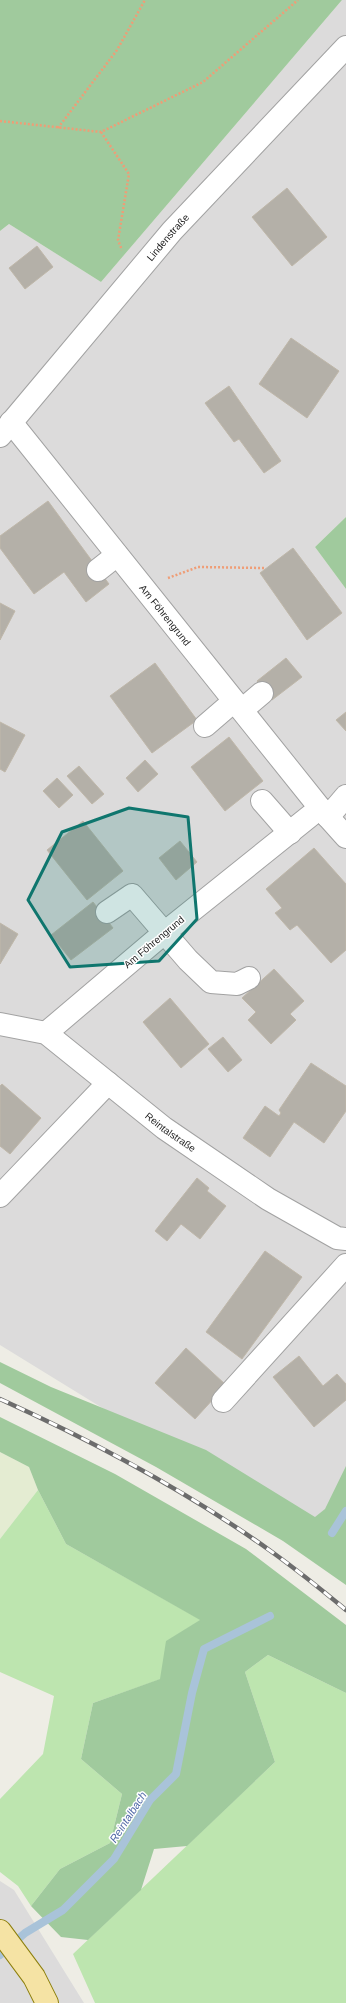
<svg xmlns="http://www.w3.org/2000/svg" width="346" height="2003" viewBox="0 0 346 2003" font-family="Arial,sans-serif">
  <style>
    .residential { fill: #dcdbdb }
    .farmland { fill: #e4ecd2 }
    .grass { fill: #bde5af }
    .forest { fill: #a0ca9d }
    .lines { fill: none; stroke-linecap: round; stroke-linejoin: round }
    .stream { stroke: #a9c3d9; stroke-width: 8 }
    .building { fill: #b4b0a8; stroke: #bfb7a9 }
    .minor-casing { stroke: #a2a2a2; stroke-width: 24 }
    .major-casing { stroke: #8d7f0c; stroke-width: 24 }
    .path { stroke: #ef9d76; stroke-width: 2.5; stroke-dasharray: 2 2; stroke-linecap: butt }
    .minor { stroke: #fff; stroke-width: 22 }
    .major { stroke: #f5e3a4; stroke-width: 22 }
    .rail-casing { stroke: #6c6c6c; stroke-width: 4.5 }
    .rail { stroke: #fff; stroke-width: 3; stroke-dasharray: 9; stroke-linecap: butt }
    .marked { fill: #0f766e; fill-opacity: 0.2; stroke: #0f766e; stroke-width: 3; stroke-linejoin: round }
    .labels { text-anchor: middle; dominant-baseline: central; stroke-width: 3; stroke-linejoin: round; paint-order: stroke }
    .street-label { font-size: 10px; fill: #1e1e1e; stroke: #fff }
    .water-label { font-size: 11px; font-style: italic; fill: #526aa7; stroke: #fff }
  </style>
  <rect width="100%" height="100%" fill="#eeede5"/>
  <!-- residential -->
  <path class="residential" d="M 342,0 L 346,0 L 346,517 L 315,547 L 346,589 L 346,1558 L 0,1345 L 0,231 L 9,224 L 101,282 Z
    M 0,1881 L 14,1890 L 84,2003 L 0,2003 Z"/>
  <!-- farmland -->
  <path class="farmland" d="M 0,1452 L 29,1467 L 38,1490 L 0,1539 Z"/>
  <!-- grass -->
  <path class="grass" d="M 38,1490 L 66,1544 L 201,1620 L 167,1641 L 161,1679 L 93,1703 L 81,1759 L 122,1794 L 110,1843 L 60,1869 L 31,1906 L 18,1886 L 0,1872 L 0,1799 L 43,1754 L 54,1696 L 0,1672 L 0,1539 Z
    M 268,1655 L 346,1693 L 346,2003 L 95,2003 L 73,1954 L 275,1762 L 245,1672 Z"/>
  <!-- forest -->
  <path class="forest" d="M 0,0 L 342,0 L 101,282 L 9,224 L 0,231 Z
    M 346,517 L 346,589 L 315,547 Z
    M 0,1362 L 51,1387 L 206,1450 L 315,1517 L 325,1509 L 346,1466 L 346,1585 L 283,1541 L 156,1467 L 0,1383 Z
    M 0,1417 L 115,1474 L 246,1549 L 346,1625 L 346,1693 L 268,1655 L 245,1672 L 275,1762 L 187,1846 L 154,1849 L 141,1890 L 88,1940 L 61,1937 L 31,1906 L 60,1869 L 110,1843 L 122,1794 L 81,1759 L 93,1703 L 160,1679 L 166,1641 L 200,1620 L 66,1544 L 38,1490 L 29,1467 L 0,1452 Z"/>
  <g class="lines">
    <!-- stream -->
    <path class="stream" d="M 332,1533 L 346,1511
      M 0,1955 L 25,1933 L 63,1910 L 114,1859 L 150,1800 L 176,1774 L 192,1693 L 204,1649 L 270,1616"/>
  </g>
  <!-- building -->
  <path class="building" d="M 287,188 L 327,237 L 292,266 L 252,217 Z
    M 37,246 L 53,267 L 25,289 L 9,268 Z
    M 291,338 L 339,371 L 307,418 L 259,384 Z
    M 229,386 L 281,461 L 264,473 L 239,439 L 234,442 L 205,403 Z
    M 48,501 L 109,584 L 86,602 L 64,572 L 34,594 L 0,548 L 0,536 Z
    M 293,548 L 342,613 L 307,640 L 260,573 Z
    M 0,603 L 15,611 L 0,640 Z
    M 286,658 L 302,677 L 272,700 L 257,681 Z
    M 155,663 L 197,720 L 152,753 L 110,696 Z
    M 346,712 L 346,731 L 336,720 Z
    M 0,722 L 25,735 L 5,772 L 0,769 Z
    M 229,737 L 263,781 L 225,811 L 191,767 Z
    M 145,760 L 158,774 L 138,792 L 126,778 Z
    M 79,766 L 104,794 L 92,804 L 67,776 Z
    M 57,778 L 73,795 L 59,808 L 43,791 Z
    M 83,821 L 123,871 L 87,900 L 47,850 Z
    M 180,841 L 197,862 L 176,880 L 159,858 Z
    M 314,848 L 346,884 L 346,950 L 331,963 L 297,925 L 290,930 L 275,913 L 282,908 L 266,889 Z
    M 93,902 L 113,928 L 71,960 L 51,935 Z
    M 0,923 L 18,934 L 0,964 Z
    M 274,969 L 304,1001 L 290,1014 L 296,1020 L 271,1044 L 248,1020 L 256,1012 L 242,998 Z
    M 170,998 L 209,1044 L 181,1068 L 143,1022 Z
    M 223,1037 L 242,1060 L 228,1072 L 208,1049 Z
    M 311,1063 L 346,1086 L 346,1111 L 324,1143 L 294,1122 L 270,1157 L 243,1138 L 265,1106 L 279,1116 L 281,1113 L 279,1110 Z
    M 2,1084 L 41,1118 L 10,1154 L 0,1146 L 0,1086 Z
    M 197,1178 L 209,1188 L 207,1191 L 226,1206 L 200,1239 L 181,1224 L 167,1241 L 155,1231 Z
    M 265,1251 L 302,1277 L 242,1359 L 206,1332 Z
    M 186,1348 L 226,1385 L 195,1419 L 155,1383 Z
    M 299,1356 L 323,1386 L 337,1374 L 346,1384 L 346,1400 L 314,1427 L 273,1377 Z"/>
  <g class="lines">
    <!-- minor casing -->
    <g class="minor-casing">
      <g id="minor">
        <path id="s1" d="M 11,422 L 320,808 L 164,933 L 46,1033"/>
        <path id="s2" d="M 0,436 L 172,231 L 346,47"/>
        <path d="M 98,570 L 117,555"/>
        <path d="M 242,710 L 262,693"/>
        <path d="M 205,726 L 234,701"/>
        <path d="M 262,801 L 290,833"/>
        <path d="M 320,808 L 346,837"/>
        <path d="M 328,817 L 346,796"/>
        <path d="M 107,912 L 132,895 L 188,960 L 211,982 L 237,984 L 249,978"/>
        <path id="s3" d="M 0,1024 L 46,1033 L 164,1128 L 268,1199 L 337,1238 L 346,1239"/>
        <path d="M 0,1196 L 108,1083"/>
        <path d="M 223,1401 L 346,1265"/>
      </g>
    </g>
    <!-- major casing -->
    <g class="major-casing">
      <path id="major" d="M 0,1931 L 34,1977 L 47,2003"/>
    </g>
    <!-- path -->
    <path class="path" d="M 0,121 L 101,132 L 203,82 L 298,0
      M 58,128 L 117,50 L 145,0
      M 101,132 L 129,174 L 118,240 L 122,250
      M 168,578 L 198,567 L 264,568"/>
    <!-- minor -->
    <use href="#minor" class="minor"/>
    <!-- major -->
    <use href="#major" class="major"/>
    <!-- rail casing -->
    <g class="rail-casing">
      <path id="rail" d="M 0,1399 C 95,1442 187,1491 272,1552 C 297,1570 322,1590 346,1610"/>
    </g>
    <!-- rail -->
    <use href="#rail" class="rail"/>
  </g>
  <!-- marked area -->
  <path class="marked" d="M 129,808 L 188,817 L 197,919 L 159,961 L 70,967 L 28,900 L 62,832 Z"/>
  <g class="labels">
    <!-- street labels -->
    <g class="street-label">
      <text stroke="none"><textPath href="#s2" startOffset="260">Lindenstraße</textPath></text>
      <text stroke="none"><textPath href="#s1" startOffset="247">Am Föhrengrund</textPath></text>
      <text transform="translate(154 942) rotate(-40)">Am Föhrengrund</text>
      <text stroke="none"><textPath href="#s3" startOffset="206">Reintalstraße</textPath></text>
    </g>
    <!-- water labels -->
    <g class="water-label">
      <text transform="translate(128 1817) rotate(-57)">Reintalbach</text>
    </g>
  </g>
</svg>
